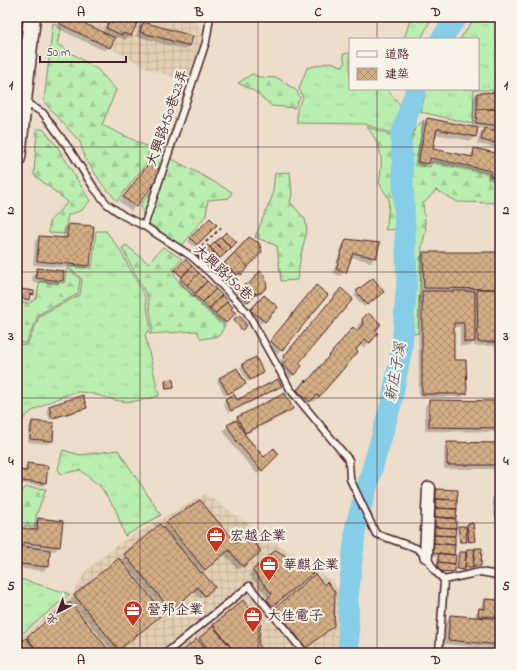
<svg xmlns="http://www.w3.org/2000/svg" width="517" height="670" viewBox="0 0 517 670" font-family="'Indie Flower','LXGW WenKai TC',sans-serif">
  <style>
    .industrial { fill: url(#industrial-grid) }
    .grass { fill: url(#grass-tufts); stroke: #82866d }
    .forest { fill: url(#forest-firs); stroke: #82866d }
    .water { fill: url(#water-rules); stroke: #6e879c }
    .shadow { fill: #0003 }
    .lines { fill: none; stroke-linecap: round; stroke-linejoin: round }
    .river { stroke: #86cde7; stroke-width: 21 }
    .building { fill: url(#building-cross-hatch); stroke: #4a1f2b }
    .service-casing { stroke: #4a1f2b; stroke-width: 9 }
    .minor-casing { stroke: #4a1f2b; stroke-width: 15 }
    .tertiary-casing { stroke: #4a1f2b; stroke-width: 19 }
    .path { stroke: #4a1f2b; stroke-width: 2; stroke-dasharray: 3 3; stroke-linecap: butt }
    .service { stroke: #f7f3e8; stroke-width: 6 }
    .minor { stroke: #f7f3e8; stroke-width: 12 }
    .tertiary { stroke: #f7f3e8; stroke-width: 16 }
    .grid { fill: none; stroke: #4a1f2b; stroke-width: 1; stroke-opacity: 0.55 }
    .labels { text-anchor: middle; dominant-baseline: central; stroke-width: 4; stroke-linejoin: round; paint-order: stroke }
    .street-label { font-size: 14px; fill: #4a1f2b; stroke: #f7f3e8 }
    .poi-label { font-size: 14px; fill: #4a1f2b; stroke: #f7f3e8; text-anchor: start }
    .water-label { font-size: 15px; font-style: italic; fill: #5c5363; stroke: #f7f3e8 }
    .neatline { fill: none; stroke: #4a1f2b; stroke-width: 1.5 }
    .grid-label { font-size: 13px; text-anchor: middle; font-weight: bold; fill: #4a1f2b }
  </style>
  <defs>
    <pattern id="industrial-grid" width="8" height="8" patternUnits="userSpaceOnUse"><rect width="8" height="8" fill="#e4d0b5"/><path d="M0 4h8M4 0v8" fill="none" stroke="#c5b29c"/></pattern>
    <pattern id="grass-tufts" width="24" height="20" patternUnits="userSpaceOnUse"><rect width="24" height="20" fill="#baeeaf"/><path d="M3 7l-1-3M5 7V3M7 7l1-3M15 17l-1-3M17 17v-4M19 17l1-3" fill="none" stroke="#a1cc97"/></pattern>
    <pattern id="forest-firs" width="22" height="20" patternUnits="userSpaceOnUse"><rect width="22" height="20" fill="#baeeaf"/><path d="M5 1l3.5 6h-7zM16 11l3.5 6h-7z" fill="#a1cc97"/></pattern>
    <pattern id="water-rules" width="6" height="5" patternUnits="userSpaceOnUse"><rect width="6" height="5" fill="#86cde7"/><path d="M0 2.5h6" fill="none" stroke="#75b0c6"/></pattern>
    <pattern id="building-cross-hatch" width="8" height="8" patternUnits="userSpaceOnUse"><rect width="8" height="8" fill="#d3ae85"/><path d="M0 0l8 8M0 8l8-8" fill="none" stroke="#ad8d6d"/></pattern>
  </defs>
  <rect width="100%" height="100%" fill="#ecdeca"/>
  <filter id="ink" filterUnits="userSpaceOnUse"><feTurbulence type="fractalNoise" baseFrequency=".025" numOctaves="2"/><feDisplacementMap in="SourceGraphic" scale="8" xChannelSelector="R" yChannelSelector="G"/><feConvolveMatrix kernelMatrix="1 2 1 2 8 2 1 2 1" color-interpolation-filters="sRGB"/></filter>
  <g filter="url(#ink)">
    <!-- industrial -->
    <path class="industrial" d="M 71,17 L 189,17 L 200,26 L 202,37 L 188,82 L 149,69 L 110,48 L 115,38 Z
      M 205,494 L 330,580 L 338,589 L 340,653 L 17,653 L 17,641 L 71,596 L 86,570 L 119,543 Z"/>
    <!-- grass -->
    <path class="grass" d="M 411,17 L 432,17 L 421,39 L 404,39 Z
      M 476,17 L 500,17 L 500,90 L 474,90 L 473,124 L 421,112 L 426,89 L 478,89 L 478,39 L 460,39 Z
      M 350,53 L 350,89 L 390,89 L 388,91 L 402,107 L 392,133 L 364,124 L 297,123 L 297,108 L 303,98 L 299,88 L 307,68 L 331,62 L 342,66 L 345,64 L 343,54 Z
      M 96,231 L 106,231 L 120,250 L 145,297 L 151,329 L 145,334 L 159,396 C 146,399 134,403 120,401 C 106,399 94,392 78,392 C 69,392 29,410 24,418 C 19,427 18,441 17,451 L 17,344 L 27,345 L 40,315 L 80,295 L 82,279 L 67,266 L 92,268 Z
      M 63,450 L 80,455 L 118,450 L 161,515 L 125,536 L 116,510 L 100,486 L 80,470 L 61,474 L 58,469 Z
      M 17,578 L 70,594 L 17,638 Z"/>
    <!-- forest -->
    <path class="forest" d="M 53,23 L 61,28 L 57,44 L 98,70 L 116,90 L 102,125 L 167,156 L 232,192 L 229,198 L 208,200 L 206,215 L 182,246 L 144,220 L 141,204 L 165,173 L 149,160 L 117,201 L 102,184 L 85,158 L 80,142 L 44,102 Z
      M 252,74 L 259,77 L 278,78 L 297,91 L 300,98 L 294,108 L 272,106 L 254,91 L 238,83 Z
      M 424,120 L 416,163 L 430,167 L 432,161 L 489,173 L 488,177 L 500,179 L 500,203 L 458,202 L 436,190 L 423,204 L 426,231 L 422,245 L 418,334 L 411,332 L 413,247 L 408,187 L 408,164 L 411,142 L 415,128 Z
      M 367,127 L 395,136 L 396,200 L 399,229 L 385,230 L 387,225 L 389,199 L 379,183 C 383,158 383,148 367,127 Z
      M 37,129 L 43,129 L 57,146 L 90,201 L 82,210 L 68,215 L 64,234 L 49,233 L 49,222 L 68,202 L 34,175 Z
      M 290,172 L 292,195 L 290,202 L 305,219 L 307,230 L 301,255 L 297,280 L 281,281 L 277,246 L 255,237 L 272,197 L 275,173 Z
      M 126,245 L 148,263 L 163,247 L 182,259 L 173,269 L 176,278 L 204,307 L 225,325 L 219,336 L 201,339 L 197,331 L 149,334 L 153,330 L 148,298 L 122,248 Z
      M 67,268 L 80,279 L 78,294 L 39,314 L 26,343 L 17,342 L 17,326 L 20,302 L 29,303 L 36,299 L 40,281 L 64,283 Z
      M 26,487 L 46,489 L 37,513 L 35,527 L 17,526 L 17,497 Z"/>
    <!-- water -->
    <path class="water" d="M 498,491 L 500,491 L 500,532 L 495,514 L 493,498 Z"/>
    <!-- shadow -->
    <path class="shadow" d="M 63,17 L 69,17 L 102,33 L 110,17 L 139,17 L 130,36 L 125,40 L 119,37 L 116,39 L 114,38 L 109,47 L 105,51 L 56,28 Z
      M 143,23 L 189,45 L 185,50 L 136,36 L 139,27 Z
      M 500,93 L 500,146 L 498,148 L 477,144 L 480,133 L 484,129 L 477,128 L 475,137 L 471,141 L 435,134 L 432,150 L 470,158 L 471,154 L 475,150 L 500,155 L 500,183 L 487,180 L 488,175 L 428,163 L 424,168 L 414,166 L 423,123 L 427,119 L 472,128 L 473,98 L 477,94 Z
      M 150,164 L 162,173 L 131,211 L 119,201 Z
      M 210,219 L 216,225 L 194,247 L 188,241 Z
      M 68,225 L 89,265 L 85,269 L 33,265 L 35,241 L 40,237 L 63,239 L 64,229 Z
      M 226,233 L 235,242 L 208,269 L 197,257 L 208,247 L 210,249 Z
      M 249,238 L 261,252 L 237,277 L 235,275 L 225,286 L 214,275 Z
      M 347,240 L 375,258 L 371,262 L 350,257 L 345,272 L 340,276 L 333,273 L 342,245 Z
      M 500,252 L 500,346 L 474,346 L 474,342 L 470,346 L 460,346 L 460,327 L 453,327 L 453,361 L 466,393 L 461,397 L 419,397 L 418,296 L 423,292 L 420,292 L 419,257 L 424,253 Z
      M 185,261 L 225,302 L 234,313 L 223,325 L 220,323 L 219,324 L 178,282 L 185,274 L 184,273 L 180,277 L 175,272 Z
      M 37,269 L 62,280 L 58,285 L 32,282 L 33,274 Z
      M 373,280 L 380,295 L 364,307 L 354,295 Z
      M 245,286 L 261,293 L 258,296 L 252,296 L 245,304 L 235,296 Z
      M 21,290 L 33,294 L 28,295 L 27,300 L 19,299 Z
      M 312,291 L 327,295 L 277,355 L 266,346 Z
      M 336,294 L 298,363 L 294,374 L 289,379 L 279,370 L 283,365 L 279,362 Z
      M 261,299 L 276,307 L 261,324 L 249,313 Z
      M 235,320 L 245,327 L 240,330 L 234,321 Z
      M 362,320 L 369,342 L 364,348 L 359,344 L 319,397 L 313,402 L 311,400 L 304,407 L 292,396 L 305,381 L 307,382 L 358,333 L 357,326 Z
      M 255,358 L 263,373 L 247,382 L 240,367 Z
      M 220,378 L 245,384 L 225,396 L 217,381 Z
      M 165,381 L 173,388 L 172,389 L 165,390 L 164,382 Z
      M 280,386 L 278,389 L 228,413 L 223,403 L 226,400 L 237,401 Z
      M 83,397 L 86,408 L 83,410 L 50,420 L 46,410 L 49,407 Z
      M 429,401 L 500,402 L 500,432 L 425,431 L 425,406 Z
      M 292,409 L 288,413 L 244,435 L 264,459 L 278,454 L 257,474 L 233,446 L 223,430 L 238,418 Z
      M 32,422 L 52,441 L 49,444 L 28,442 L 29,425 Z
      M 448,443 L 500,444 L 500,469 L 444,469 L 444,447 Z
      M 28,464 L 47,466 L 45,483 L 43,486 L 17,483 L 17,471 L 24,472 L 25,467 Z
      M 437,490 L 457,491 L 453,556 L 454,572 L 453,573 L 437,572 L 437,556 L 431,555 L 434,493 Z
      M 200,501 L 236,544 L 255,555 L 238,570 L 224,554 L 202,572 L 214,587 L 200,599 L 193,591 L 166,613 L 121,559 L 167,523 Z
      M 38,519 L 59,546 L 55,551 L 49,550 L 48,566 L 43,571 L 17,568 L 17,552 L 22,547 L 17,546 L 17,533 L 21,529 L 33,530 L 34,524 Z
      M 467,525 L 474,541 L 468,542 L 468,540 L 465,542 L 459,543 L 458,528 L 466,527 Z
      M 467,550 L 480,566 L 479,567 L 464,567 L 463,571 L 457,570 L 458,554 L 459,553 L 466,553 Z
      M 119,560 L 158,617 L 114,653 L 70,600 Z
      M 253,571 L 307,577 L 268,610 L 263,604 L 269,599 L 249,575 Z
      M 315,576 L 324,587 L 328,630 L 301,651 L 271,613 Z
      M 485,600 L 500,601 L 500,649 L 444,644 L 446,621 L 451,616 L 475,618 L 475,614 L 479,609 L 481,610 L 481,605 Z
      M 70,604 L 110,653 L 17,653 L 17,646 Z
      M 214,626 L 257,645 L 263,653 L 182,653 Z"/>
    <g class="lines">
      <!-- river -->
      <path class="river" d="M 441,39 L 457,17
        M 349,653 L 348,597 L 356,525 L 391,404 L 402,348 L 407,278 L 401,135 L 416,89"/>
    </g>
    <!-- building -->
    <path class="building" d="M 63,17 L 71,17 L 115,38 L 110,48 L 60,24 Z
      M 111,17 L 140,17 L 131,36 L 123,33 L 122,35 L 106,28 Z
      M 143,22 L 193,36 L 190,46 L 140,32 Z
      M 500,92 L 500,109 L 477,109 L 477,93 Z
      M 477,109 L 500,109 L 500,126 L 476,123 Z
      M 427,118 L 478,128 L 476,137 L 437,129 L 433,149 L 473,157 L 474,148 L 500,154 L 500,178 L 490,176 L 491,171 L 430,158 L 429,164 L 418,162 Z
      M 484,128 L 500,131 L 500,144 L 481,140 Z
      M 150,162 L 163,173 L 136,207 L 123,197 Z
      M 210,218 L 217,225 L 197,245 L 190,238 Z
      M 68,224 L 94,226 L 90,266 L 37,261 L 39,236 L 67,238 Z
      M 226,232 L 237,242 L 231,248 L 221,237 Z
      M 221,237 L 231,248 L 226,253 L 215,242 Z
      M 249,237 L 259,243 L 262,252 L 248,267 L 234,253 Z
      M 346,239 L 380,243 L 376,258 L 353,253 L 346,273 L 336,269 Z
      M 215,242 L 226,253 L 220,258 L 210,247 Z
      M 208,245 L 214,252 L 203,261 L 197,255 Z
      M 214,252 L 220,258 L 210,268 L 203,261 Z
      M 423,252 L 500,252 L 500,289 L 424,288 Z
      M 234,253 L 248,267 L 241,275 L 239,273 L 237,275 L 224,263 Z
      M 185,259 L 192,266 L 182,277 L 175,270 Z
      M 224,263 L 237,275 L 228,284 L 215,272 Z
      M 192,266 L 199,273 L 187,285 L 180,279 Z
      M 37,268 L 64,271 L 63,281 L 36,278 Z
      M 260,271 L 265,276 L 267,287 L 261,293 L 256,294 L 247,286 Z
      M 199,273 L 207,281 L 195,294 L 187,285 Z
      M 373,278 L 384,292 L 367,305 L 356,291 Z
      M 207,281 L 216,289 L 203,302 L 194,295 Z
      M 245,284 L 256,294 L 248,302 L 237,293 Z
      M 316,285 L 328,295 L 282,351 L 270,341 Z
      M 341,288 L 353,299 L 299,363 L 302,366 L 294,375 L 282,365 L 286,360 L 283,357 Z
      M 20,289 L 34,291 L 34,295 L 30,294 L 29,300 L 19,298 Z
      M 216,289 L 222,295 L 209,309 L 203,302 Z
      M 477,289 L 500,289 L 500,342 L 478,342 Z
      M 422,291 L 475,291 L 475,342 L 464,342 L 464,323 L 454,323 L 454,360 L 466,360 L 467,394 L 422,394 Z
      M 222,295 L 228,301 L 215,314 L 209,309 Z
      M 264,295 L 278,307 L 265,322 L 250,310 Z
      M 227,302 L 233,307 L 231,309 L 236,313 L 226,323 L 215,314 Z
      M 368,313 L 381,324 L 375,331 L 378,333 L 370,343 L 365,339 L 356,350 L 358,352 L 319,397 L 317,395 L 310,402 L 297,390 L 305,380 L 307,382 L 353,327 L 357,331 L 363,324 L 362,319 Z
      M 240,315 L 247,326 L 242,330 L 234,319 Z
      M 256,357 L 264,373 L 250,380 L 242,364 Z
      M 237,368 L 246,384 L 228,394 L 219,378 Z
      M 173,379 L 174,388 L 166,389 L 165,380 Z
      M 278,379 L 282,386 L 231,411 L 225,399 L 234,394 L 237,400 Z
      M 285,393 L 293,409 L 245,433 L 237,417 Z
      M 83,395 L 87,408 L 52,418 L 49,406 Z
      M 429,400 L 500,401 L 500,428 L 429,427 Z
      M 236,420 L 246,436 L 264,457 L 274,448 L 279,454 L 262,471 L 237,442 L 227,425 Z
      M 32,421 L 54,423 L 53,441 L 30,439 Z
      M 447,442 L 500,443 L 500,465 L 447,465 Z
      M 27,463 L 48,466 L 46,483 L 17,481 L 17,470 L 27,471 Z
      M 436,489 L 458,490 L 457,500 L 436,499 Z
      M 436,499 L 457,500 L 457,509 L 435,508 Z
      M 200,500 L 236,543 L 247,534 L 261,551 L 243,567 L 229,550 L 205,570 L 166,522 Z
      M 435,508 L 457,509 L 456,518 L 435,517 Z
      M 435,517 L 456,519 L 456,528 L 435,527 Z
      M 38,518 L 63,521 L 60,547 L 19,542 L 21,528 L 37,530 Z
      M 473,523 L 475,541 L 469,542 L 467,524 Z
      M 160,524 L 201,573 L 202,572 L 215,587 L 205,596 L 198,587 L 171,610 L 124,554 Z
      M 458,526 L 466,526 L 467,542 L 460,542 Z
      M 435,527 L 456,528 L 455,536 L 434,535 Z
      M 434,535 L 455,536 L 455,545 L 434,543 Z
      M 434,543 L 455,545 L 454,555 L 433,553 Z
      M 21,546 L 50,550 L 49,567 L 19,564 Z
      M 475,548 L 482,548 L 481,566 L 473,566 Z
      M 467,549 L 475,549 L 473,567 L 465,567 Z
      M 276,550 L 313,573 L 273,606 L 267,599 L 272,594 L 252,570 Z
      M 459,552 L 466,552 L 465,570 L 457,569 Z
      M 439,553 L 456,555 L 455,564 L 438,562 Z
      M 119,558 L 164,613 L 119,650 L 74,595 Z
      M 438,562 L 455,564 L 455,572 L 438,571 Z
      M 315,574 L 324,585 L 327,582 L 335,592 L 334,626 L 306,648 L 275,608 Z
      M 485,599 L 500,600 L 500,617 L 478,616 L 479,608 L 485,609 Z
      M 243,600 L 261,622 L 258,644 L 265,653 L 236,653 L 213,625 Z
      M 70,602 L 111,653 L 39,653 L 27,637 Z
      M 450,615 L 500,619 L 500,645 L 448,640 Z
      M 213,626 L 235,653 L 212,653 L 199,638 Z
      M 26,638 L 38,653 L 17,653 L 17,645 Z
      M 197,639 L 209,653 L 180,653 Z"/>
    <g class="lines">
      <!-- service casing -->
      <g class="service-casing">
        <path id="service" d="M 25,102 L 43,113 L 70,150 L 94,188 L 107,204 L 124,216 L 144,226 L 191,256 L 211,274 L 247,312 L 290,389 L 349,460 L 350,479 L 376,534 L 416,548 L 426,556 L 435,571 L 444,580 L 480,572 L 492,574 L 500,577
          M 144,226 L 206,42 L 210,17
          M 166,653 L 249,586 L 305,653
          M 439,653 L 444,580"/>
      </g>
      <!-- minor casing -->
      <g class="minor-casing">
        <path id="minor" d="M 426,556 L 429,488"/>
      </g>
      <!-- tertiary casing -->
      <g class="tertiary-casing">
        <path id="tertiary" d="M 17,158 L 32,17"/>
      </g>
      <!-- path -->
      <path class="path" d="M 197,250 L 221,228"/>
      <!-- service -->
      <use href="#service" class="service"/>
      <!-- minor -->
      <use href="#minor" class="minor"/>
      <!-- tertiary -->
      <use href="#tertiary" class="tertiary"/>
    </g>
  </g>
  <!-- grid -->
  <path class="grid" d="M 140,17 L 140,653M 258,17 L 258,653M 377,17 L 377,39M 377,89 L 377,653M 17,147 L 500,147M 17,272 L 500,272M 17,398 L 500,398M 17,523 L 500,523"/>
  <!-- icons -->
  <defs>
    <g id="office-pin" transform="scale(1)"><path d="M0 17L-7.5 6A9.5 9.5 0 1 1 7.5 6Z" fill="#c8321e" stroke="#f7f3e8"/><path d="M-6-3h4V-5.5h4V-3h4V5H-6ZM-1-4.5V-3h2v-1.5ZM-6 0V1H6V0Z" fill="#fff"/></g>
  </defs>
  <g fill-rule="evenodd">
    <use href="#office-pin" x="216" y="536"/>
    <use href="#office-pin" x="269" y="565"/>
    <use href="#office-pin" x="133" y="610"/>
    <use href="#office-pin" x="253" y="616"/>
  </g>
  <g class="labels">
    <!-- street labels -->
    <g class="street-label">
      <text transform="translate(168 118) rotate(-71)">大興路150巷23弄</text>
      <text transform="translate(223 273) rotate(43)">大興路150巷</text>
    </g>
    <!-- poi labels -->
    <g class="poi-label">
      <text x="230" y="536">宏越企業</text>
      <text x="283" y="565">華麒企業</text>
      <text x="147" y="610">營邦企業</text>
      <text x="267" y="616">大佳電子</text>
    </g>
    <!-- water labels -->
    <g class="water-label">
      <text transform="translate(396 372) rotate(-80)">新庄子溪</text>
    </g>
  </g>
  <!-- margin -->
  <rect width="517" height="670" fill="none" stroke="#f7f3e8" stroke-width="44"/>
  <!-- legend -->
  <rect x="349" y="38" width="130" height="52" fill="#f7f3e8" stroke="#b29e9c"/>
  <rect x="357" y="51" width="20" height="6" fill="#f7f3e8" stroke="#b29e9c"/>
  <text x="385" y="58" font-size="12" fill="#4a1f2b">道路</text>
  <rect x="357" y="68" width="20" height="12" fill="url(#building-cross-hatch)" stroke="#b29e9c"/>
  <text x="385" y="78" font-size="12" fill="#4a1f2b">建築</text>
  <!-- north arrow -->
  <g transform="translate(58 612) rotate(222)" stroke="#f7f3e8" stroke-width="3" paint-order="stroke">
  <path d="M0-3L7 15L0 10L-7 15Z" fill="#4a1f2b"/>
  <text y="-6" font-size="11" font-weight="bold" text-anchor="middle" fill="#4a1f2b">北</text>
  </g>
  <!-- scale -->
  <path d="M40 56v6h86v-6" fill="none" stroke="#4a1f2b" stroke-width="2"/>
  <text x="46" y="56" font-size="12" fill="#4a1f2b" stroke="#f7f3e8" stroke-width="3" paint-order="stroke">50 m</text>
  <rect x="22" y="22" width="473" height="626" class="neatline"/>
  <g class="grid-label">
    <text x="81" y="16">A</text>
    <text x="199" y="16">B</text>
    <text x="318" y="16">C</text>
    <text x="436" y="16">D</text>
    <text x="11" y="89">1</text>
    <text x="506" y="89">1</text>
    <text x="11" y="214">2</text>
    <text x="506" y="214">2</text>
    <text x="11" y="340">3</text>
    <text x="506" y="340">3</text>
    <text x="11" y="465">4</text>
    <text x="506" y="465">4</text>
    <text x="11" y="590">5</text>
    <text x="506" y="590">5</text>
    <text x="81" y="664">A</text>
    <text x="199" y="664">B</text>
    <text x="318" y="664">C</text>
    <text x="436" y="664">D</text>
  </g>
</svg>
